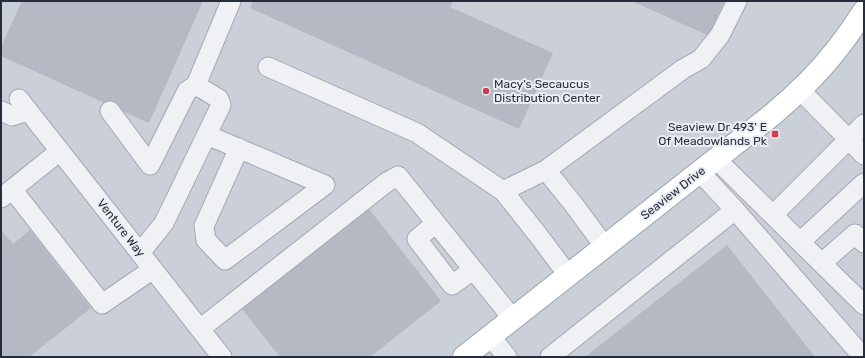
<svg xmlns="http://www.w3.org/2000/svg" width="865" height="358" viewBox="0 0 865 358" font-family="Rubik,sans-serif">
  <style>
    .built { fill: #cacfd8 }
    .building { fill: #b4b9c3 }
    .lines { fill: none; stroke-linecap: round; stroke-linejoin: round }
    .minor-casing { stroke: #a2a7b0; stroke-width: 21 }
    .major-casing { stroke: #9ca4b2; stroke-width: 24 }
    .minor { stroke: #eff1f5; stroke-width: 19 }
    .major { stroke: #fff; stroke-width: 22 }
    .poi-dot { fill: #ce3f4e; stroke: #ebeff4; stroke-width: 1.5 }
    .labels { text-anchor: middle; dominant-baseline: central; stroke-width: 4; stroke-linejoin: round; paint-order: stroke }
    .poi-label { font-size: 12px; fill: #262d3d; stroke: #ebeff4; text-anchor: start }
    .street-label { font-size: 12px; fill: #262d3d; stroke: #ebeff4 }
  </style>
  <rect width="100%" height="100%" fill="#dce0e6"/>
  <!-- built -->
  <path class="built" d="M 1,1 L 864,1 L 864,357 L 1,357 Z"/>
  <!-- building -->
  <path class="building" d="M 22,1 L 203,1 L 149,123 L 1,56 L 1,47 Z
    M 253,1 L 453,1 L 450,7 L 553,53 L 519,129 L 250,8 Z
    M 632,1 L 724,1 L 709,36 Z
    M 366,205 L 441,301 L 370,357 L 280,357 L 239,305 Z
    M 1,230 L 13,244 L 30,230 L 91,308 L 29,357 L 1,357 Z
    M 727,245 L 815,357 L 585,357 Z"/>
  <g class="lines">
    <!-- minor casing -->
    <g class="minor-casing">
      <path id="minor" d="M 268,67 L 417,133 L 503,191 L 538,235 L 568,275
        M 800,90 L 864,155
        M 19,99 L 222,357
        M 1,111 L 12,116 L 28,111
        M 110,111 L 150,165 L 187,91 L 196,85 L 231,1
        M 207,135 L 325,185 L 225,260 L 206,240 L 204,226 L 239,148
        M 716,159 L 864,305
        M 700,172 L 735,210 L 863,357
        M 12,189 L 102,304 L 153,269
        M 503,191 L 546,170
        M 1,198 L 60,151
        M 773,215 L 864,124
        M 436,223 L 417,239 L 452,285 L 473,270
        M 800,242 L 864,183
        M 605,247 L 574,205 L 546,170 L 683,69 L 701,59 L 720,35 L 737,1
        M 140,253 L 164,223 L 221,105 L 219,99 L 196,85
        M 822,263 L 855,234 L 864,243
        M 200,329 L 387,182 L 398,176 L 513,319
        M 491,337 L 507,357
        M 550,357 L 735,210"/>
    </g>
    <!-- major casing -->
    <g class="major-casing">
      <path id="major" d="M 464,357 L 772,115 C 785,104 797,93 809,81 C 830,60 848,36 864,11"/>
    </g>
    <!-- minor -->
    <use href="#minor" class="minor"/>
    <!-- major -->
    <use href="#major" class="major"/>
  </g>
  <!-- markers -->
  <g class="poi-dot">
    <circle cx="486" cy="91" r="4"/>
    <rect x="771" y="130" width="8" height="8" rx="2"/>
  </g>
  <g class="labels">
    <!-- poi labels -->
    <g class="poi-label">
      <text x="494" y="84">Macy's Secaucus<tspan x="494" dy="14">Distribution Center</tspan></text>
      <text x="767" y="127" text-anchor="end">Seaview Dr 493' E<tspan x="767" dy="14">Of Meadowlands Pk</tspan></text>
    </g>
    <!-- street labels -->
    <g class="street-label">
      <text transform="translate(673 193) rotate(-38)">Seaview Drive</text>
      <text transform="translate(121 228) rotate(52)">Venture Way</text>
    </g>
  </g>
  <!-- border -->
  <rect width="865" height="358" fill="none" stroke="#262d3d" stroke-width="4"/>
</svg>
